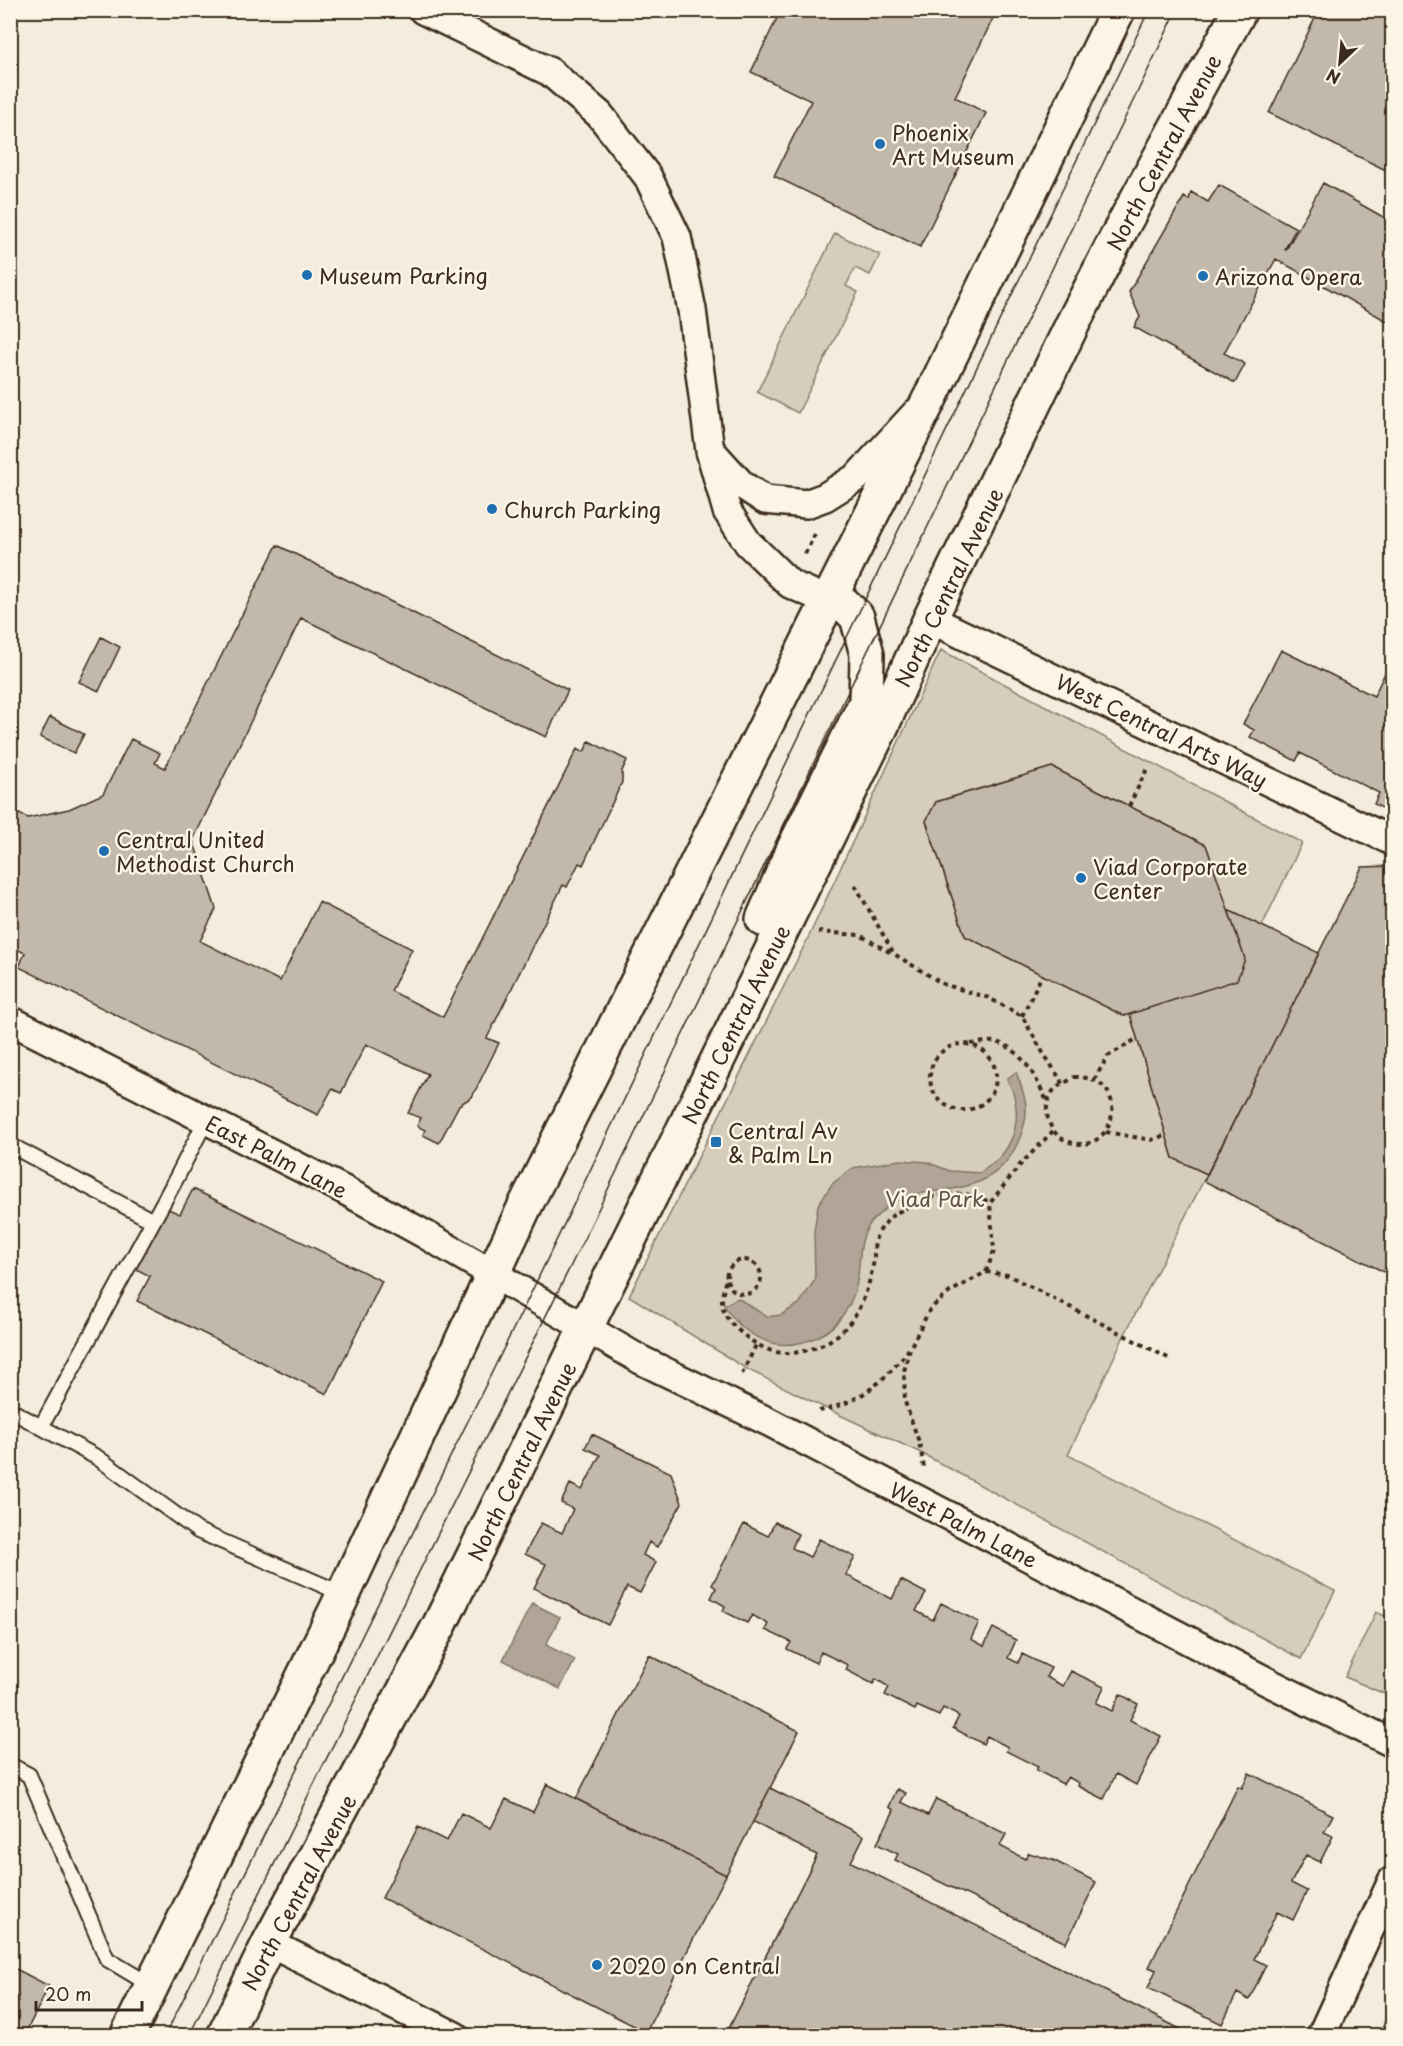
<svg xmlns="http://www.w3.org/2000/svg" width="1403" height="2046" viewBox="0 0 1403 2046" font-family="'Playpen Sans',sans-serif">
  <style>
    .green { fill: #d6cdbd; stroke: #887c6e; stroke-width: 1.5 }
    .water { fill: #b0a596; stroke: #817466; stroke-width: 1.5 }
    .building { fill: #c3b9aa; stroke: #3b2a1e; stroke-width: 1.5 }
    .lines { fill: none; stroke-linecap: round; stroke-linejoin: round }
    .lane-casing { stroke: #3b2a1e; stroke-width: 18 }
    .street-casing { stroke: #3b2a1e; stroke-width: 32 }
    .primary-casing { stroke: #3b2a1e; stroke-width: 38 }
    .path { stroke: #3b2a1e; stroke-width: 4; stroke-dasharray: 4.5 4.5; stroke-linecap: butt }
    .lane { stroke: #fcf5e5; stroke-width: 14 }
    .street { stroke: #fcf5e5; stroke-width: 27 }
    .primary { stroke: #fcf5e5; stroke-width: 33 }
    .tram { stroke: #3b2a1e; stroke-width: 1.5 }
    .poi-dot { fill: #1f6fb2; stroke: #fcf5e5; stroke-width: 2 }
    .labels { text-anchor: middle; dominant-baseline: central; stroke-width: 5; stroke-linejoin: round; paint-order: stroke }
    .poi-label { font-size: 21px; fill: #3b2a1e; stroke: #fcf5e5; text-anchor: start }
    .street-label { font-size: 21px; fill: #3b2a1e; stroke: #fcf5e5 }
    .park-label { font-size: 21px; fill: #625346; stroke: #fcf5e5 }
  </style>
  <rect width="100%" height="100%" fill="#f4eddd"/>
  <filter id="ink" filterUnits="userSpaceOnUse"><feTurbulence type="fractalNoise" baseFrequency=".0167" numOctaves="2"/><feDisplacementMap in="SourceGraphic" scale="12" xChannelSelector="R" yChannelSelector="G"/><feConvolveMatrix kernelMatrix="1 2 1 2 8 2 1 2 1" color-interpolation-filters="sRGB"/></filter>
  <g filter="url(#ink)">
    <!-- green -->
    <path class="green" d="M 835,233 L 880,255 L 870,275 L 855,268 L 846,286 L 858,292 L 798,413 L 757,392 Z
      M 941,650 L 1302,843 L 1262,926 L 1228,910 L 1206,845 L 1052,767 L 936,802 L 926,821 L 965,936 L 1124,1016 L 1130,1014 L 1173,1158 L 1207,1174 L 1124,1336 L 1068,1455 L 1335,1591 L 1301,1659 L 921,1453 L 827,1409 L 745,1368 L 629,1296 L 811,932 Z
      M 1376,1612 L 1392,1619 L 1392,1697 L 1345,1677 Z"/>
    <!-- water -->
    <path class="water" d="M 1016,1072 C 1027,1100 1031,1114 1018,1142 C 1002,1178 975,1187 938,1191 C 925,1193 910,1193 898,1200 C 889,1205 881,1212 873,1220 C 859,1235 860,1257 858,1276 C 855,1301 840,1327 817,1337 C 804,1343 791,1346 777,1344 C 753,1339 736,1326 724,1305 L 738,1298 L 767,1317 L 781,1315 L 799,1304 L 815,1280 L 814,1232 L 818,1205 L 832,1184 L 853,1168 L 900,1160 L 927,1162 L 950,1171 L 980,1173 C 986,1168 993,1164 999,1158 C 1020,1136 1021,1104 1007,1079 Z
      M 532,1603 L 560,1617 L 546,1645 L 575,1660 L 560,1689 L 503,1660 Z"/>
    <!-- building -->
    <path class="building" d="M 781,10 L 997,10 L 955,97 L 986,113 L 920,247 L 774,176 L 811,101 L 751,72 Z
      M 781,10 L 997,10 L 955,97 L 986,113 L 920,247 L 774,176 L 811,101 L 751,72 Z
      M 1319,10 L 1392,10 L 1392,33 L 1389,40 L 1392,42 L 1392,173 L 1269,113 Z
      M 1323,183 L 1392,222 L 1392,324 L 1276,259 L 1224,353 L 1245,364 L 1235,383 L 1134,327 L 1140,317 L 1129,292 L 1184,197 L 1189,200 L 1191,192 L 1208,202 L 1219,185 L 1296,228 L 1285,249 L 1286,250 Z
      M 277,545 L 568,690 L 546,737 L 301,618 L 193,840 L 216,909 L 200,941 L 280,981 L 319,902 L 412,949 L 391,991 L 443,1017 L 577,749 L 584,752 L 589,741 L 627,760 L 622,771 L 622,782 L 583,865 L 579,863 L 567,887 L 563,885 L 487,1038 L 499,1043 L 472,1097 L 459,1105 L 439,1143 L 423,1135 L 425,1130 L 417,1126 L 421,1118 L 408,1113 L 428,1074 L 366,1044 L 341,1093 L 332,1089 L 318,1115 L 19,967 L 25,953 L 10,946 L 10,915 L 16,906 L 10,883 L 10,810 L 28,818 L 69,809 L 103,794 L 131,739 L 160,753 L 155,763 L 165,768 Z
      M 101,637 L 120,647 L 99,691 L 79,682 Z
      M 1281,650 L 1374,696 L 1392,658 L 1392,813 L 1374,804 L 1379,793 L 1300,753 L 1296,761 L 1250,737 L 1254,730 L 1243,724 Z
      M 50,717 L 84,734 L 74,753 L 40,737 Z
      M 1052,767 L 1206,845 L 1245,959 L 1237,980 L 1124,1016 L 965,936 L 926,821 L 936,802 Z
      M 1392,866 L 1392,1276 L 1204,1181 L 1362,867 Z
      M 1228,910 L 1319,953 L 1207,1174 L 1173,1158 L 1130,1014 L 1237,980 L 1245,959 Z
      M 193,1189 L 382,1281 L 327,1394 L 137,1301 L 150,1276 L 136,1269 L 166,1208 L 180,1214 Z
      M 592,1434 L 671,1473 L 682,1503 L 657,1547 L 649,1542 L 643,1555 L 656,1562 L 640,1593 L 627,1587 L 608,1625 L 534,1588 L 546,1564 L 525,1554 L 541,1523 L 562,1533 L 573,1509 L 561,1503 L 570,1484 L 582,1490 L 600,1455 L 585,1448 Z
      M 775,1522 L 798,1534 L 792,1548 L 810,1557 L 819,1539 L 855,1557 L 846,1575 L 892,1599 L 901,1580 L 926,1593 L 916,1611 L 933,1620 L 941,1603 L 979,1622 L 971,1639 L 984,1646 L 993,1628 L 1016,1640 L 1008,1658 L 1018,1663 L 1022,1654 L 1051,1668 L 1046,1677 L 1063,1686 L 1071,1671 L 1104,1687 L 1096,1703 L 1112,1711 L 1120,1694 L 1138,1704 L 1130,1720 L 1161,1736 L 1136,1785 L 1116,1774 L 1104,1799 L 1078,1786 L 1079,1783 L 1068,1777 L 1063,1784 L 1036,1770 L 1038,1767 L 1006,1751 L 1008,1747 L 987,1736 L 983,1744 L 953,1728 L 959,1716 L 943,1708 L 939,1716 L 917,1706 L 915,1710 L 885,1695 L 889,1687 L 876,1679 L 873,1684 L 846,1670 L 848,1665 L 821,1652 L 816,1663 L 787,1649 L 791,1642 L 765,1630 L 768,1624 L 752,1615 L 747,1623 L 723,1611 L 725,1606 L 711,1598 L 716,1588 L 712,1585 L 744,1524 L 768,1536 Z
      M 649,1655 L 799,1731 L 726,1875 L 576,1799 Z
      M 1249,1773 L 1333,1815 L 1324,1832 L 1333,1836 L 1320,1862 L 1306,1855 L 1291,1883 L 1307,1891 L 1293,1920 L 1277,1912 L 1254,1959 L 1266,1965 L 1249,2000 L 1237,1993 L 1222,2024 L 1148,1988 L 1156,1970 L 1149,1967 L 1238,1786 L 1242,1788 Z
      M 547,1784 L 726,1875 L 646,2032 L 382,1898 L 418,1827 L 447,1841 L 461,1813 L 491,1828 L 506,1799 L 533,1812 Z
      M 770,1788 L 864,1836 L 851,1862 L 1194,2036 L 725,2036 L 817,1855 L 753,1822 Z
      M 897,1789 L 906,1793 L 901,1802 L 928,1815 L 936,1799 L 1006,1834 L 1000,1846 L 1025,1859 L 1029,1853 L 1053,1860 L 1096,1882 L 1066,1943 L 895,1860 L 898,1854 L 877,1844 L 894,1810 L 889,1807 Z
      M 10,1966 L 49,1986 L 24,2036 L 10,2036 Z
      M 1392,2006 L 1392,2036 L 1378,2036 Z"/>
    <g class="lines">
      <!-- lane casing -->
      <g class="lane-casing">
        <path id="lane" d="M 10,1145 L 153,1221
          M 10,1410 L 98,1458 L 198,1531 L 343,1594
          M 41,1427 L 177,1177 L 206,1120
          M 10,1765 L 29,1775 L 107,1959 L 152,1986"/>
      </g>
      <!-- street casing -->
      <g class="street-casing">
        <path id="street" d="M 423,10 L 550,72 L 600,115 L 648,177 L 677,237 L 692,310 L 710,451 L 727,511 L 748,543 L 790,584 L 829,601
          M 714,454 L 742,485 L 765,500 L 806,504 L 825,497 L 857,477 L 916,413
          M 930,619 L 1392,841
          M 10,1020 L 344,1190 L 426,1235 L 641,1360 L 769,1422 L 1272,1684 L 1392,1743
          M 269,1943 L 455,2036
          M 1321,2036 L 1392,1881"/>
      </g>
      <!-- primary casing -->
      <g class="primary-casing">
        <path id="primary" d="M 763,919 L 791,854 L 866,702 L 867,654 L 857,617 L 843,603 L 829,601
          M 127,2036 L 338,1606 L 524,1208 L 931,396 L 1118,10
          M 224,2036 L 269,1943 L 440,1624 L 879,732 L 930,619 L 1072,325 L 1122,227 L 1240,10"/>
      </g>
      <!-- path -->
      <path class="path" d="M 805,554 L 815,534
        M 1129,806 L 1147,769
        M 855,885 L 894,954 L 943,984 L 989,998 L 1022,1016 L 1042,1051 L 1064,1085
        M 818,932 L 860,935 L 893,954
        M 1022,1016 L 1042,975
        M930 1077a33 33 0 1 1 66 0a33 33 0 1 1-66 0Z
        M 971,1044 C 979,1043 987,1041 995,1042 C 1020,1046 1038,1080 1047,1102
        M 1074,1077 C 1137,1075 1114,1164 1065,1140 C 1047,1132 1040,1104 1055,1089 C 1058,1085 1070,1081 1074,1077 Z
        M 1094,1080 L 1108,1056 L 1138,1038
        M 1106,1132 L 1151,1140 L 1166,1135
        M727 1277a17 17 0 1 1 34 0a17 17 0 1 1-34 0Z
        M 727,1272 C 723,1297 714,1308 738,1330 C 757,1347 777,1358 804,1351 C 848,1340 865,1307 873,1265 C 875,1257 873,1246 876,1238 C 878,1232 887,1220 892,1216 C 895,1213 900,1211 904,1209 C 930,1195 963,1186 990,1203
        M 986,1272 L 994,1251 L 990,1203 L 1020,1165 L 1053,1131
        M 742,1374 L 756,1345
        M 819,1411 C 860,1403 885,1381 909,1349
        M 924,1467 L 919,1442 L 905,1402 L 904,1371 L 911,1346 L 930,1309 L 950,1292 L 986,1272 L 1008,1275 L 1170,1359"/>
      <!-- lane -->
      <use href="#lane" class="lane"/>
      <!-- street -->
      <use href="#street" class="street"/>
      <!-- primary -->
      <use href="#primary" class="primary"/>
      <!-- tram -->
      <path class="tram" d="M 165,2036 L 530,1295 L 1149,10
        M 189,2036 L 584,1239 L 1177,10"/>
    </g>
  </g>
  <!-- markers -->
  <g class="poi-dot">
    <circle cx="880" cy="144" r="6"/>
    <circle cx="307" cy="275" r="6"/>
    <circle cx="1203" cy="276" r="6"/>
    <circle cx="492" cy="509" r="6"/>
    <circle cx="104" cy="851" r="6"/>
    <circle cx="1081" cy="878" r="6"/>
    <rect x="710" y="1136" width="12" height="12" rx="3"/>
    <circle cx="597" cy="1965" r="6"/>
  </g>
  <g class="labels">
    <!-- poi labels -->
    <g class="poi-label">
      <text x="892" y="132">Phoenix<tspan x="892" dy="24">Art Museum</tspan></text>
      <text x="319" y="275">Museum Parking</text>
      <text x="1215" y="276">Arizona Opera</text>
      <text x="504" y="509">Church Parking</text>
      <text x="116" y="839">Central United<tspan x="116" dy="24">Methodist Church</tspan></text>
      <text x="1093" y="866">Viad Corporate<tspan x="1093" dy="24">Center</tspan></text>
      <text x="728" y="1130">Central Av<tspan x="728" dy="24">&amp; Palm Ln</tspan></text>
      <text x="609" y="1965">2020 on Central</text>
    </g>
    <!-- street labels -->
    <g class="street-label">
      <text transform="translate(1163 152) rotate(-62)">North Central Avenue</text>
      <text transform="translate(948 587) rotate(-64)">North Central Avenue</text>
      <text transform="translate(1162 730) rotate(26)">West Central Arts Way</text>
      <text transform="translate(735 1024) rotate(-64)">North Central Avenue</text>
      <text transform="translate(277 1156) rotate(27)">East Palm Lane</text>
      <text transform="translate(521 1461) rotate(-64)">North Central Avenue</text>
      <text transform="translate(964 1524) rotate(27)">West Palm Lane</text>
      <text transform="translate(298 1892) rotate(-62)">North Central Avenue</text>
    </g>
    <!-- park labels -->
    <g class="park-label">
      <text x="935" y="1198">Viad Park</text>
    </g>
  </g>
  <!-- margin -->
  <rect width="1403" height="2046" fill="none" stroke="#fcf5e5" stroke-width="36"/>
  <rect x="18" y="18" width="1367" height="2010" fill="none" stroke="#3b2a1e" stroke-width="2" filter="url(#ink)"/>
  <!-- north arrow -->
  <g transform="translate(1340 63) rotate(206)" stroke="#fcf5e5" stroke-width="4.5" paint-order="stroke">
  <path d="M0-4.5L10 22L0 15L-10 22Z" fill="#3b2a1e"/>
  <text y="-9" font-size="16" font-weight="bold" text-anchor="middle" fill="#3b2a1e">N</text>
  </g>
  <!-- scale -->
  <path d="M36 2001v9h106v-9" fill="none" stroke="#3b2a1e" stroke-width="3"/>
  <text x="45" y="2001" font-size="18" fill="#3b2a1e" stroke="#fcf5e5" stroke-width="4.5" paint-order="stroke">20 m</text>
</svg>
